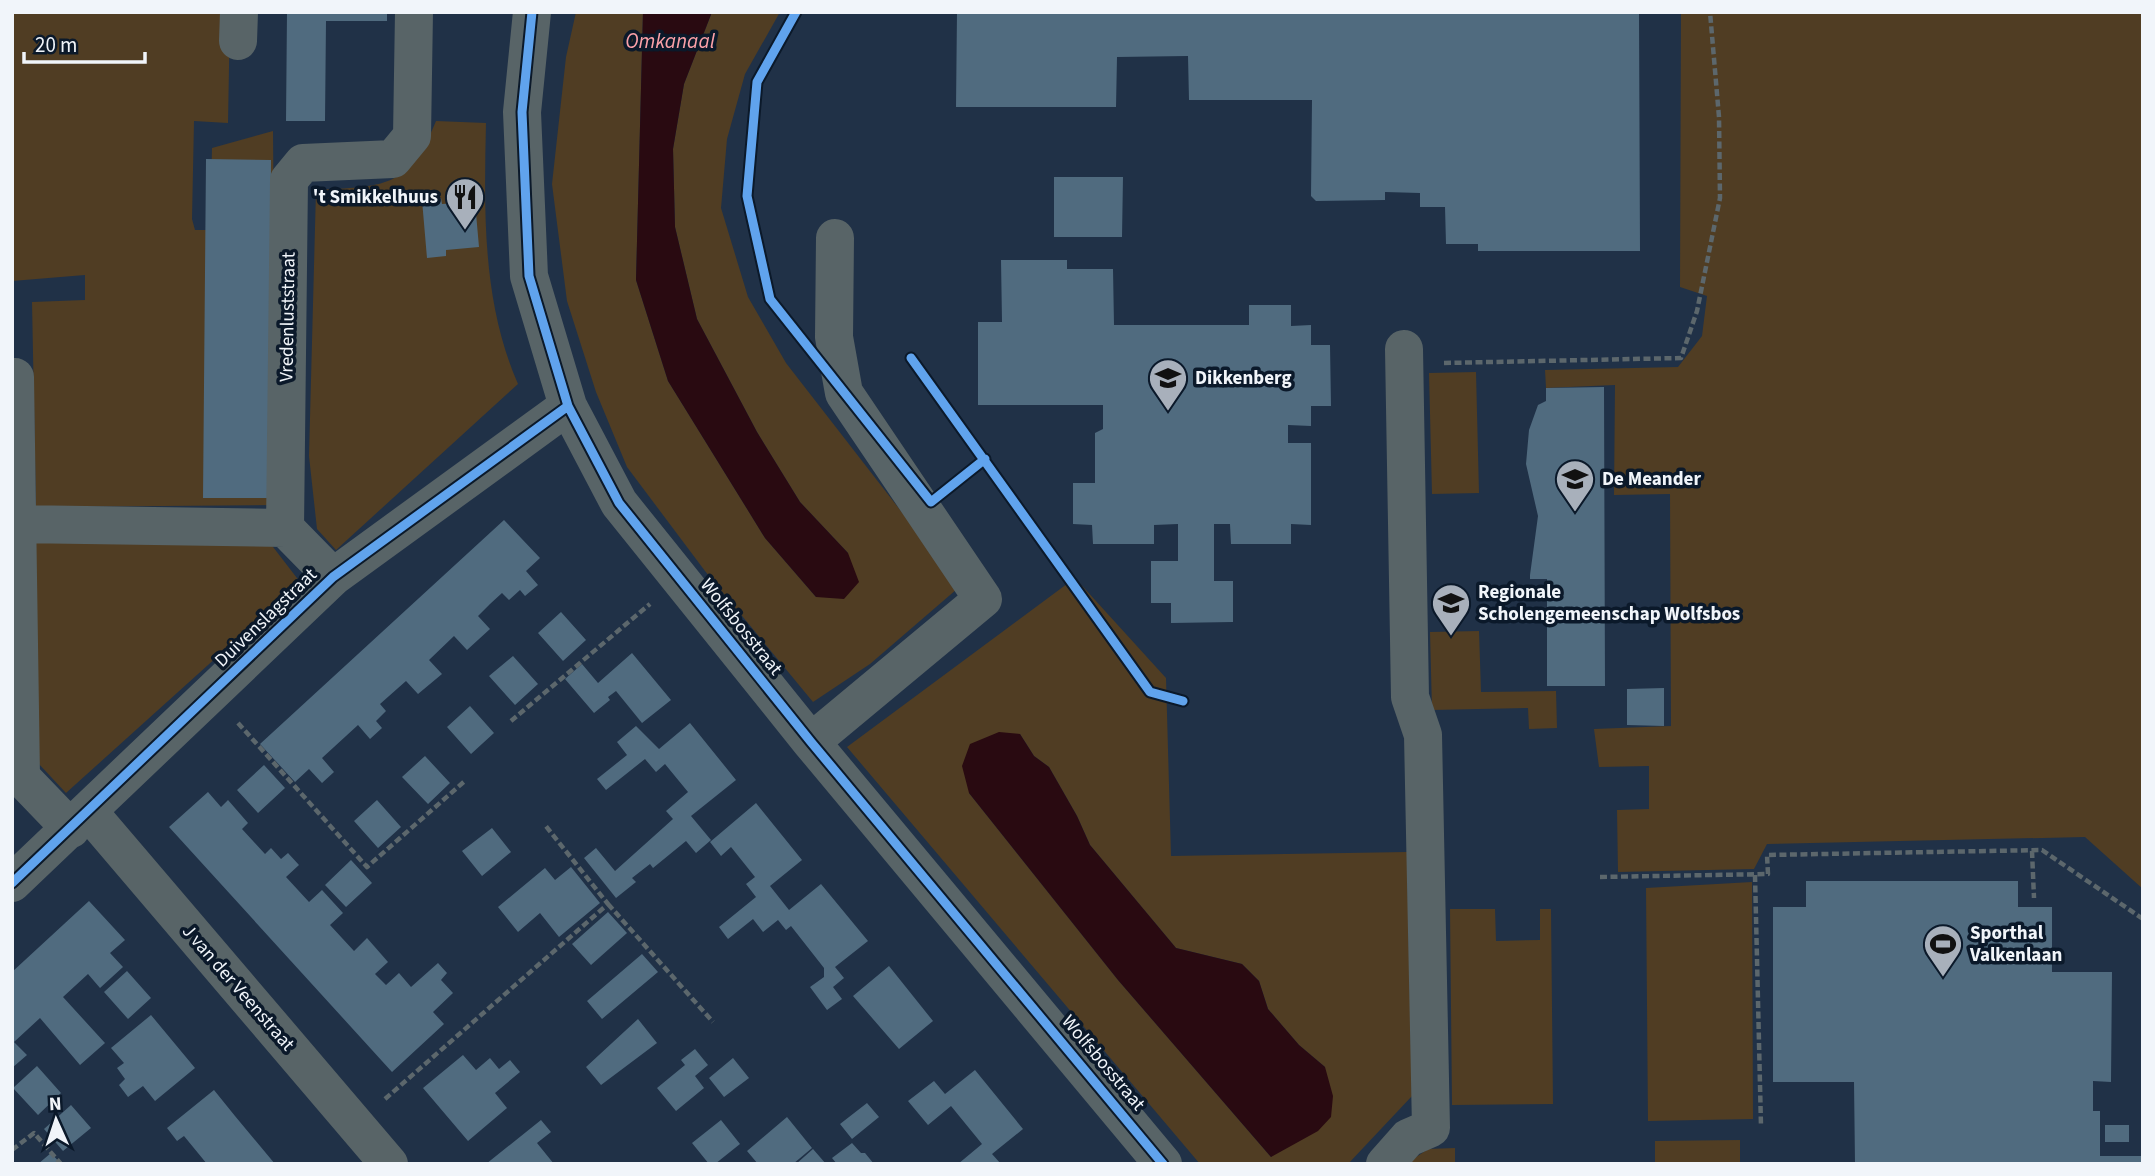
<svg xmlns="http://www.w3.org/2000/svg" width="2155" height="1176" viewBox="0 0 2155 1176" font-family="'Source Sans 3',sans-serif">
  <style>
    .green { fill: #503d23; fill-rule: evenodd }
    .water { fill: #290a11 }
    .building { fill: #506b7f }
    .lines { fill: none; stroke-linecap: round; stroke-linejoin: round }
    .path { stroke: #5c676c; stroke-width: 4.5; stroke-dasharray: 7 3.5; stroke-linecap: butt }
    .minor { stroke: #586467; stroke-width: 38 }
    .cycleway-casing { stroke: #0b192a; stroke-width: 13 }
    .cycleway { stroke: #60a3ed; stroke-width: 9 }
    .labels { text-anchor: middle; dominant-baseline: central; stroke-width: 7; stroke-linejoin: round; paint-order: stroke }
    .poi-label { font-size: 19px; font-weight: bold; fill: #f1f5fa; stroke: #0b192a; text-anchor: start }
    .street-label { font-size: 19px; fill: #f1f5fa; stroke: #0b192a }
    .water-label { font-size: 21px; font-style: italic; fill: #fba1a8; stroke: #0b192a }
  </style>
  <rect width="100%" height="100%" fill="#203147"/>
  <!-- green -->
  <path class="green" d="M 12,12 L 230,12 L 228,123 L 194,121 L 192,219 L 195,230 L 210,230 L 212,148 L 273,131 L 276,505 L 36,507 L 32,302 L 85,300 L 85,275 L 12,281 Z
    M 576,12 L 643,12 L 636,280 L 668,381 L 765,538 L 816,597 L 848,553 L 800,502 L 757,432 L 697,319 L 675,227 L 673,149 L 684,84 L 712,12 L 780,12 L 745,74 L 727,139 L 721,208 L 748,297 L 786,363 L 949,573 L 957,589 L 870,664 L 813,702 L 705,571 L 627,467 L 596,392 L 567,301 L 552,184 L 566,57 Z
    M 1681,12 L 2143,12 L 2143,889 L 2085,837 L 1767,844 L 1754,869 L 1618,872 L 1617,810 L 1649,809 L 1649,766 L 1599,767 L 1594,729 L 1671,726 L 1670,494 L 1614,495 L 1615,385 L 1546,388 L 1545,370 L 1678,367 L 1702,336 L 1707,296 L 1680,287 Z
    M 436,121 L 486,123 C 484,211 482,302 518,384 L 336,550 L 317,529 L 309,456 L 316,190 C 383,186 408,190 436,121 Z
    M 1476,372 L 1479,493 L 1432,494 L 1429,373 Z
    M 34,543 L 270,543 L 300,582 L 66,793 L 38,763 Z
    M 1075,578 L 1166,678 L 1171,856 L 1407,852 L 1412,1096 L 1348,1164 L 1200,1164 L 847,747 ZM 1020,734 L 1034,756 L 1049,767 L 1077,816 L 1090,845 L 1176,948 L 1242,964 L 1259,981 L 1268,1009 L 1299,1045 L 1325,1067 L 1271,1157 L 1118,980 L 969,793 Z
    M 1479,631 L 1481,692 L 1556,691 L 1557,728 L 1529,729 L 1528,708 L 1432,710 L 1430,632 Z
    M 1752,882 L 1753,1119 L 1648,1121 L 1646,888 Z
    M 1450,909 L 1495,909 L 1496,941 L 1540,940 L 1540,909 L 1551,909 L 1553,1104 L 1452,1105 Z
    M 1740,1140 L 1740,1164 L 1655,1164 L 1655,1141 Z
    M 1455,1148 L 1455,1164 L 1406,1164 L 1428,1149 Z"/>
  <!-- water -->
  <path class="water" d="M 643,12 L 712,12 L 684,84 L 673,149 L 675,227 L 697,319 L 757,432 L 800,502 L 848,553 L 859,582 L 844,599 L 816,597 L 765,538 L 668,381 L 636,280 Z
    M 999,732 L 1020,734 L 1034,756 L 1049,767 L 1077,816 L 1090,845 L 1176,948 L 1242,964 L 1259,981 L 1268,1009 L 1299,1045 L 1325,1067 L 1333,1096 L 1331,1117 L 1318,1131 L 1271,1157 L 1118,980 L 969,793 L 962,766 L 970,744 Z"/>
  <!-- building -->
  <path class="building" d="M 287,12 L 387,12 L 387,21 L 326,21 L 325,121 L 286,121 Z
    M 957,12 L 1639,12 L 1640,251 L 1478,251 L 1478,244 L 1446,244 L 1445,207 L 1420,207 L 1420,193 L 1385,192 L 1385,200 L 1316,201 L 1311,196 L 1312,100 L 1189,100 L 1188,56 L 1117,57 L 1116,107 L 956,107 Z
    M 206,159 L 271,160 L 269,498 L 203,498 Z
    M 1054,177 L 1123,177 L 1122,237 L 1054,237 Z
    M 441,198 L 442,204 L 475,202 L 479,247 L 446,250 L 446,256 L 427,258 L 422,200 Z
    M 1001,260 L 1067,260 L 1067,269 L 1113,269 L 1114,325 L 1249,325 L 1249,305 L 1291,305 L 1291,326 L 1311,325 L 1311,345 L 1330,345 L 1331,406 L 1311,406 L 1311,426 L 1288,425 L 1288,443 L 1311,443 L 1311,525 L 1291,524 L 1291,544 L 1231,544 L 1230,524 L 1214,524 L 1214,581 L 1233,581 L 1233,622 L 1171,623 L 1171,603 L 1151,603 L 1151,561 L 1178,561 L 1178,524 L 1154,525 L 1154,544 L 1093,544 L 1092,525 L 1073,524 L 1073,483 L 1095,483 L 1095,433 L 1103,429 L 1103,405 L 978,405 L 978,322 L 1002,322 Z
    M 1604,387 L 1605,686 L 1547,686 L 1547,579 L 1530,579 L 1530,575 L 1538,516 L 1526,464 L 1529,430 L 1538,405 L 1546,401 L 1546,388 Z
    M 504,520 L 540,558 L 526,571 L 538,585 L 525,596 L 520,590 L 509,600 L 502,593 L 490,604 L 478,616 L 490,629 L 467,650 L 454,636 L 429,660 L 442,674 L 418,694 L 406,681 L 380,704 L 386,711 L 376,721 L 382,728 L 370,739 L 358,725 L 322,758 L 334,772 L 322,783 L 309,769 L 295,782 L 260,744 Z
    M 561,612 L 586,640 L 563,661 L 538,633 Z
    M 632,653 L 671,700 L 642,723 L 616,691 L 608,697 L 610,700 L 594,713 L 565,679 L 582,664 L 598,683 Z
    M 513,656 L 538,684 L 515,705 L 489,676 Z
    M 1664,688 L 1664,726 L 1627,725 L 1627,689 Z
    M 470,706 L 494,733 L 471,754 L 447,727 Z
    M 690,723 L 736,780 L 691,816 L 711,840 L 696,853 L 686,841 L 653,868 L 650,864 L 632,878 L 636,882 L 616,898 L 584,858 L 596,848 L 615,871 L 673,819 L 666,811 L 688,792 L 665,764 L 656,772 L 645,759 L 606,790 L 597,779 L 627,755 L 617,742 L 636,726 L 659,749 Z
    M 425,756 L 450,783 L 428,804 L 402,777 Z
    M 264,765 L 285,788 L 258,813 L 237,790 Z
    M 208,792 L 221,807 L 228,800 L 248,823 L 242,829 L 265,854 L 271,848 L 281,859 L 288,853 L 299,865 L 286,877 L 309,902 L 322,890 L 343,913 L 330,925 L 354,951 L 367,938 L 388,962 L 375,974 L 386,985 L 399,973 L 411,987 L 438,963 L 447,973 L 441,980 L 453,993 L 433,1012 L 444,1024 L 392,1072 L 169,827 Z
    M 377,800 L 401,827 L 378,848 L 354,821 Z
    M 756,803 L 802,860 L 770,886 L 789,910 L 821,884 L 868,941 L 835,967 L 844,978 L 833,987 L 842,999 L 827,1010 L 810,987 L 824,977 L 824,968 L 791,926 L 786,930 L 778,920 L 763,932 L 753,919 L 728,939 L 719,927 L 756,897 L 746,884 L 755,877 L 731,847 L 721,856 L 710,842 Z
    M 492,828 L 511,852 L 482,876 L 462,851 Z
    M 351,860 L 372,883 L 346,907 L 325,885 Z
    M 571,867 L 600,903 L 559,937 L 540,913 L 518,932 L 498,907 L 545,868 L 555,880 Z
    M 1806,881 L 2018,881 L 2018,907 L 2052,907 L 2052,972 L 2112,972 L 2111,1082 L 2093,1081 L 2093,1111 L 2100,1111 L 2100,1156 L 2143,1156 L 2143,1164 L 1855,1164 L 1854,1082 L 1773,1082 L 1773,907 L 1806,907 Z
    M 89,901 L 125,940 L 110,953 L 123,967 L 100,988 L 88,974 L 63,997 L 105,1043 L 80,1065 L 40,1018 L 14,1042 L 27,1055 L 12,1068 L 12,972 Z
    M 608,912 L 627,933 L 591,965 L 572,944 Z
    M 642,954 L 658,972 L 602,1019 L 587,1001 Z
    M 889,966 L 933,1021 L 899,1049 L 853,996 Z
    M 127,971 L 151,998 L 128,1019 L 104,992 Z
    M 151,1015 L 195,1068 L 155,1101 L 143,1086 L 128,1097 L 119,1085 L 125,1079 L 117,1068 L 124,1063 L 111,1048 Z
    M 638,1019 L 657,1043 L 601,1085 L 586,1067 Z
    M 695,1049 L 708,1065 L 695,1076 L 704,1088 L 676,1111 L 657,1088 L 685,1065 L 681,1060 Z
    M 463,1055 L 476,1070 L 490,1058 L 499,1069 L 510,1060 L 520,1072 L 495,1093 L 507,1108 L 468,1141 L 423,1088 Z
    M 733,1058 L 749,1078 L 724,1097 L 709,1078 Z
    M 37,1066 L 61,1093 L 38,1115 L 13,1088 Z
    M 975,1070 L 1023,1129 L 992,1154 L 1001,1164 L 958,1164 L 982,1144 L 951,1106 L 928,1125 L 908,1101 L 934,1081 L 945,1094 Z
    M 214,1090 L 235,1116 L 275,1164 L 207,1164 L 184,1136 L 177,1141 L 167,1128 Z
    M 867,1103 L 879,1117 L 852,1139 L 840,1124 Z
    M 71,1105 L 91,1128 L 63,1151 L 44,1129 Z
    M 787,1117 L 812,1148 L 793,1164 L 758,1164 L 747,1151 Z
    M 541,1120 L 551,1132 L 537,1143 L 554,1164 L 486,1164 Z
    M 721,1120 L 740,1144 L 715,1164 L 709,1164 L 692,1143 Z
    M 2105,1125 L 2129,1125 L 2129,1142 L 2105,1142 Z
    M 852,1143 L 861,1153 L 865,1153 L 874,1164 L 837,1164 L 832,1158 Z
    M 813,1149 L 826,1164 L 796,1164 Z
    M 51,1153 L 61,1164 L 38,1164 Z"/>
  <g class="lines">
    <!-- path -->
    <path class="path" d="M 1444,363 L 1681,358 L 1697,311 L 1720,198 L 1719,117 L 1710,12
      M 511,721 L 650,604
      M 238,723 L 367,867 L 466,780
      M 2032,851 L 2034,898
      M 1755,875 L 1761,1126
      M 1600,877 L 1768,874 L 1767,855 L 2042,850 L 2143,919
      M 608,904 L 713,1022
      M 385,1099 L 608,904 L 545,825
      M 12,1150 L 34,1133 L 61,1164"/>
    <!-- minor -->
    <path class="minor" d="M 532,12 L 522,112 L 529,276 L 568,406 L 619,503 L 811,742 L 1163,1164
      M 238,41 L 239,12
      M 12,377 L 15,377 L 21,777 L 71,829
      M 17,524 L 285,528
      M 333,577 L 285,528 L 289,180 L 303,163 L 393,159 L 412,136 L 414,12
      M 811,742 L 983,599 L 844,393 L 834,337 L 835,238
      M 88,811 L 389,1164
      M 12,883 L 333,577 L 568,406
      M 1385,1164 L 1408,1138 L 1431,1128 L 1423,735 L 1410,697 L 1404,349"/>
    <!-- cycleway casing -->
    <g class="cycleway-casing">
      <path id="cycleway" d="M 532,12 L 522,112 L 529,276 L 568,406 L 619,503 L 811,742 L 1163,1164
        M 796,12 L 757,82 L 747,196 L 770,299 L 931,502 L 985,459
        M 911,358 L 1150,692 L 1183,701
        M 12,883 L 333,577 L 568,406"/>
    </g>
    <!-- cycleway -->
    <use href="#cycleway" class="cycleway"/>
  </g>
  <!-- icons -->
  <defs>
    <g id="restaurant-pin" transform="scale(2.0125)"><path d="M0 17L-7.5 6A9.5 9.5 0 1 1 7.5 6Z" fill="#a8b0bb" stroke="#0b192a"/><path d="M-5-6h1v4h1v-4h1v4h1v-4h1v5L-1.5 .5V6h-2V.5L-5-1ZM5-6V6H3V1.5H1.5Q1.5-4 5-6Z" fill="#111"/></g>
    <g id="school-pin" transform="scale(2.0125)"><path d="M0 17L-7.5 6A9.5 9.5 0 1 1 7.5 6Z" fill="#a8b0bb" stroke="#0b192a"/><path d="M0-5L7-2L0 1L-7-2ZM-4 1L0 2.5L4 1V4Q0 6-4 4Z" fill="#111"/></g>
    <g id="stadium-pin" transform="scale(2.0125)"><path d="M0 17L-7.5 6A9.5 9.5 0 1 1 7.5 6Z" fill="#a8b0bb" stroke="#0b192a"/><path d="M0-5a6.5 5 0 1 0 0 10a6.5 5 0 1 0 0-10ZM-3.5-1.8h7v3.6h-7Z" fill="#111"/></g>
  </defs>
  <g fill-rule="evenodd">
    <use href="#restaurant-pin" x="465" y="197"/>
    <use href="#school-pin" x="1168" y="378"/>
    <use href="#school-pin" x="1575" y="479"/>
    <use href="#school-pin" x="1451" y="603"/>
    <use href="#stadium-pin" x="1943" y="944"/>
  </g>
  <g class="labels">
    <!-- poi labels -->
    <g class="poi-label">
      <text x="438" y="197" text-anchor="end">'t Smikkelhuus</text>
      <text x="1195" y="378">Dikkenberg</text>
      <text x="1602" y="479">De Meander</text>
      <text x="1478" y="592">Regionale<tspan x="1478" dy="22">Scholengemeenschap Wolfsbos</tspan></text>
      <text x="1970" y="933">Sporthal<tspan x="1970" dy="22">Valkenlaan</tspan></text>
    </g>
    <!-- street labels -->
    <g class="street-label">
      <text transform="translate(288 317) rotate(-89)">Vredenluststraat</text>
      <text transform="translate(266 618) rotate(-44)">Duivenslagstraat</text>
      <text transform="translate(741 627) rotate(51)">Wolfsbosstraat</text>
      <text transform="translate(238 988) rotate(49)">J van der Veenstraat</text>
      <text transform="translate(1103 1063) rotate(50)">Wolfsbosstraat</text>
    </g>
    <!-- water labels -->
    <g class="water-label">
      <text x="670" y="41">Omkanaal</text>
    </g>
  </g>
  <!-- border -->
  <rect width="2155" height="1176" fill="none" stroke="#f1f5fa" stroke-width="28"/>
  <!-- north arrow -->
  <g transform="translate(56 1120) rotate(357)" stroke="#0b192a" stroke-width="5" paint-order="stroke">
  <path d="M0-5L12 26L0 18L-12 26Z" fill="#f1f5fa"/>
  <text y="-10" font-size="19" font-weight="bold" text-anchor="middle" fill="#f1f5fa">N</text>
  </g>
  <!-- scale -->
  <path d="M24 52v10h121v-10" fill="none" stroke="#f1f5fa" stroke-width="3.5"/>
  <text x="35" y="52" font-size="21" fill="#f1f5fa" stroke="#0b192a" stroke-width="5" paint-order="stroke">20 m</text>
</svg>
